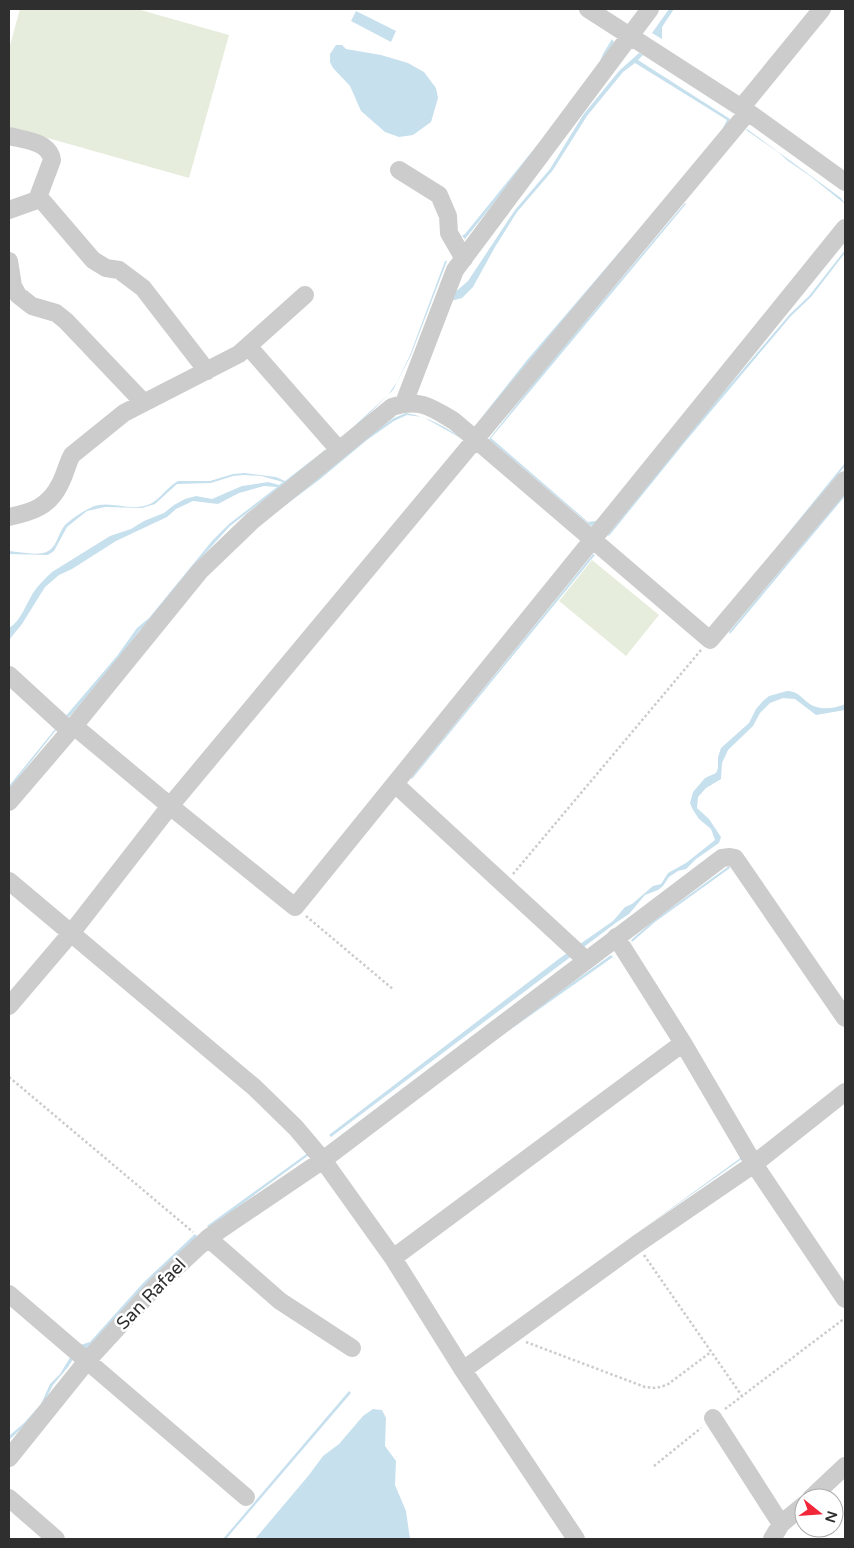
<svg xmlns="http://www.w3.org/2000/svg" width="854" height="1548" viewBox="0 0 854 1548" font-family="'Varela Round',sans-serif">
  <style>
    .green { fill: #e6eddc }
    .water { fill: #c7e0ee }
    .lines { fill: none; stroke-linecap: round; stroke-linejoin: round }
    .path { stroke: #ccc; stroke-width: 2.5; stroke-dasharray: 2.5 2.5; stroke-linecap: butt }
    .minor { stroke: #ccc; stroke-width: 18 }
    .labels { text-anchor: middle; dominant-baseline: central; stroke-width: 5; stroke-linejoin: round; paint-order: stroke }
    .street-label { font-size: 18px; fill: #2f2f2f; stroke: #fff }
  </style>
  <rect width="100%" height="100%" fill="#fff"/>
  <!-- green -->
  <path class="green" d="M 20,9 L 137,9 L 229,35 L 189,178 L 9,127 L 9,49 Z
    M 592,560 L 659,615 L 626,656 L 559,601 Z"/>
  <!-- water -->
  <path class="water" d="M 669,9 L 674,9 L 662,27 L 662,39 L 652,33 Z
    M 356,11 L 396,31 L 391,42 L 351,21 Z
    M 612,39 L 614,42 L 605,55 L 600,68 L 578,98 L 465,239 L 462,236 L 465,234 L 577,96 L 598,66 L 603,54 Z
    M 336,45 L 342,45 L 346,49 L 381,55 L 408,63 L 424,72 L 436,88 L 438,98 L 431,122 L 413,135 L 399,137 L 385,132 L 361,111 L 350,86 L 333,68 L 330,62 L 330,54 Z
    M 639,53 L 643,55 L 638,60 L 730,119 L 721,137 L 476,428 L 474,427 L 527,360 L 719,136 L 727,120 L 635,63 L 623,72 L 587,116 L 553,170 L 517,212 L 495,247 L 473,287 L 462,298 L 451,301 L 453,294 L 468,281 L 515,210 L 550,169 L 583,115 L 619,71 Z
    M 747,129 L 841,198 L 845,204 L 810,176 L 788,161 L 778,152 L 746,130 Z
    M 685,203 L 686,204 L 491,438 L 588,522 L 596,521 L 608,508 L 754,329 L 758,321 L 760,324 L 610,509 L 594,525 L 591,526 L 489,439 L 540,375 Z
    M 845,250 L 845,253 L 811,297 L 791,316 L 685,442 L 609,536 L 608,535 L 683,440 L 790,314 L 809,296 Z
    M 445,261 L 447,261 L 411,355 L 393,390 L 347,436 L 339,440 L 388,395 L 397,382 L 410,355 Z
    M 406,413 C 429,417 446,427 464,440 L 423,417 L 407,415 L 394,421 L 367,440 L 319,480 L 271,516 L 365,438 L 394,418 Z
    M 329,447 L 330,449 L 230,526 L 200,559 L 147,624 L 140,630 L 121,655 L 71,715 L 67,718 L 65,717 L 117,656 L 137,628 L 149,618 L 212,541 L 229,524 L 277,487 L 264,486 L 239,493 L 218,504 L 193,501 L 176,509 L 167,517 L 116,541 L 72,569 L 59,575 L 45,587 L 22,624 L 9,640 L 9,628 C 21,621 26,604 33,593 C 38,585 45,579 52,572 L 110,536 L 131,529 L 144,521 L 164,513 L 174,505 L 185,499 L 196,496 L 212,499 L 242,486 L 256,484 L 268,482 L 279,485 L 283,482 L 261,476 L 244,475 L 233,476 L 211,483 L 177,484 L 155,504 L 142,508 L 105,507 L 87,511 L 67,527 L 54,551 L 48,555 L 9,554 L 9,551 C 19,552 33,555 43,553 C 58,550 57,533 66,524 C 73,518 83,511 92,507 C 108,500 127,510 144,506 C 159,503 165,488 178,481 L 210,481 L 233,474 L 245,473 L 276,477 L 285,481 Z
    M 845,463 L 845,466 L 716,624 L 715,623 Z
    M 845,493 L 845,496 L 730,634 L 729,632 Z
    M 593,554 L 595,555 L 412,779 L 411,778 Z
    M 787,691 C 797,691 800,696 807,702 C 818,711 834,709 845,704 L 845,710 L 816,715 L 795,699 L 783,698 L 770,703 L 760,713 L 753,726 L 728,750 L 722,763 L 721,779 L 706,788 L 698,797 L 697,808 L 709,819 L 721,837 L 719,843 L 696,859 L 686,869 L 678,871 L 669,877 L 663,886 L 658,890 L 645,895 L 629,914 L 617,922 L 331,1137 L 329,1135 L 560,958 L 613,921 L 625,907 L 632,904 L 653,886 L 661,884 L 668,873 L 686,863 L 715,840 L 711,829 L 699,819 L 693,810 L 690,803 L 693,792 L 705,778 L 716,773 L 718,768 L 718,757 L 721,748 L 749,723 L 756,709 L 763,701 L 769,696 Z
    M 56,728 L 57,729 L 9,789 L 9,786 Z
    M 729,866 L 730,868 L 655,922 L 632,942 L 631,940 L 653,921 Z
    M 611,955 L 613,957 L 408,1102 L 407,1101 Z
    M 312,1150 L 313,1152 L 209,1228 L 207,1226 Z
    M 746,1154 L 746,1156 L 637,1233 Z
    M 195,1234 L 198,1237 L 173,1258 L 88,1348 L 81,1352 L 77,1346 L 90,1342 L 143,1283 Z
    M 71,1356 L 74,1358 L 68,1367 L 53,1385 L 44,1402 L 23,1427 L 9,1440 L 9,1436 L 24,1423 L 41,1404 L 50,1384 L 60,1374 Z
    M 349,1391 L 351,1393 L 226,1539 L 223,1539 Z
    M 373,1409 L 382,1410 L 386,1418 L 385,1446 L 396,1461 L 395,1485 L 406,1511 L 410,1539 L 255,1539 L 309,1475 L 323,1456 L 339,1444 L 363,1416 Z"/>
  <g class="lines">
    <!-- path -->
    <path class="path" d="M 513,874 L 701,650
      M 306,916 L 394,990
      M 9,1077 L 193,1232
      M 644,1255 L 742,1396
      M 526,1342 L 645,1387 L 656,1388 L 667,1385 L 711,1352
      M 725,1409 L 845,1318
      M 654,1466 L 701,1428"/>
    <!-- minor -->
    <path class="minor" d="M 588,9 L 748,112 L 845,182
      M 741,108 L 822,9
      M 9,136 C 24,140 49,141 52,160 L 37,200 L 9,210
      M 399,170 L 439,195 L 448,216 L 449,233 L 464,259
      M 39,197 L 93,260 L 106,268 L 119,270 L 143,288 L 207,371
      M 9,261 L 13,286 L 18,295 L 32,306 L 56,313 L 66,321 L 144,403
      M 248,346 L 339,450
      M 404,403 L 455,270 L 650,9
      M 9,517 C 32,512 49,507 60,484 C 65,475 67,464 72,455 L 124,413 L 239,354 L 305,295
      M 9,675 L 69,730
      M 74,726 L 170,806 L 295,907 L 845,228
      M 395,784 L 586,960
      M 9,802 L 74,726 L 200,571 L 252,521 L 392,407 C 419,398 431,407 454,421 L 710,640 L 845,480
      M 9,881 L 254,1087 L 296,1128 L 323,1160 L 393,1258 L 463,1370 L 576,1539
      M 616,937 L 683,1043 L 754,1164 L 845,1299
      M 9,1006 L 72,932 L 170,806 L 748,112
      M 208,1238 L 280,1301 L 352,1348
      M 393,1258 L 683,1043
      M 9,1294 L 246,1497
      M 463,1370 L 637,1244 L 754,1164 L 845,1092
      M 713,1418 L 781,1524
      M 9,1458 L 87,1361 L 156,1286 L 208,1238 L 323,1160 L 722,858 L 730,857 L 735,858 L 845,1018
      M 9,1498 L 56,1539
      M 811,1498 L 845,1466
      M 772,1539 L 781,1524 L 804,1505"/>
  </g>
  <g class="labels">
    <!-- street labels -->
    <g class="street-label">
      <text transform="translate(151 1294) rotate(-46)">San Rafael</text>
    </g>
  </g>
  <!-- border -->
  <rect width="854" height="1548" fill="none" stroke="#2f2f2f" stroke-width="20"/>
  <!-- north arrow -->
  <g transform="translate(819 1513) rotate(107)"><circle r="24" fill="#ffffff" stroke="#acacac"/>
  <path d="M0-4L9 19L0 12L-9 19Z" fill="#f12638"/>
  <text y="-8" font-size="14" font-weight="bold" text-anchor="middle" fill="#2f2f2f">N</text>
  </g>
</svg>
